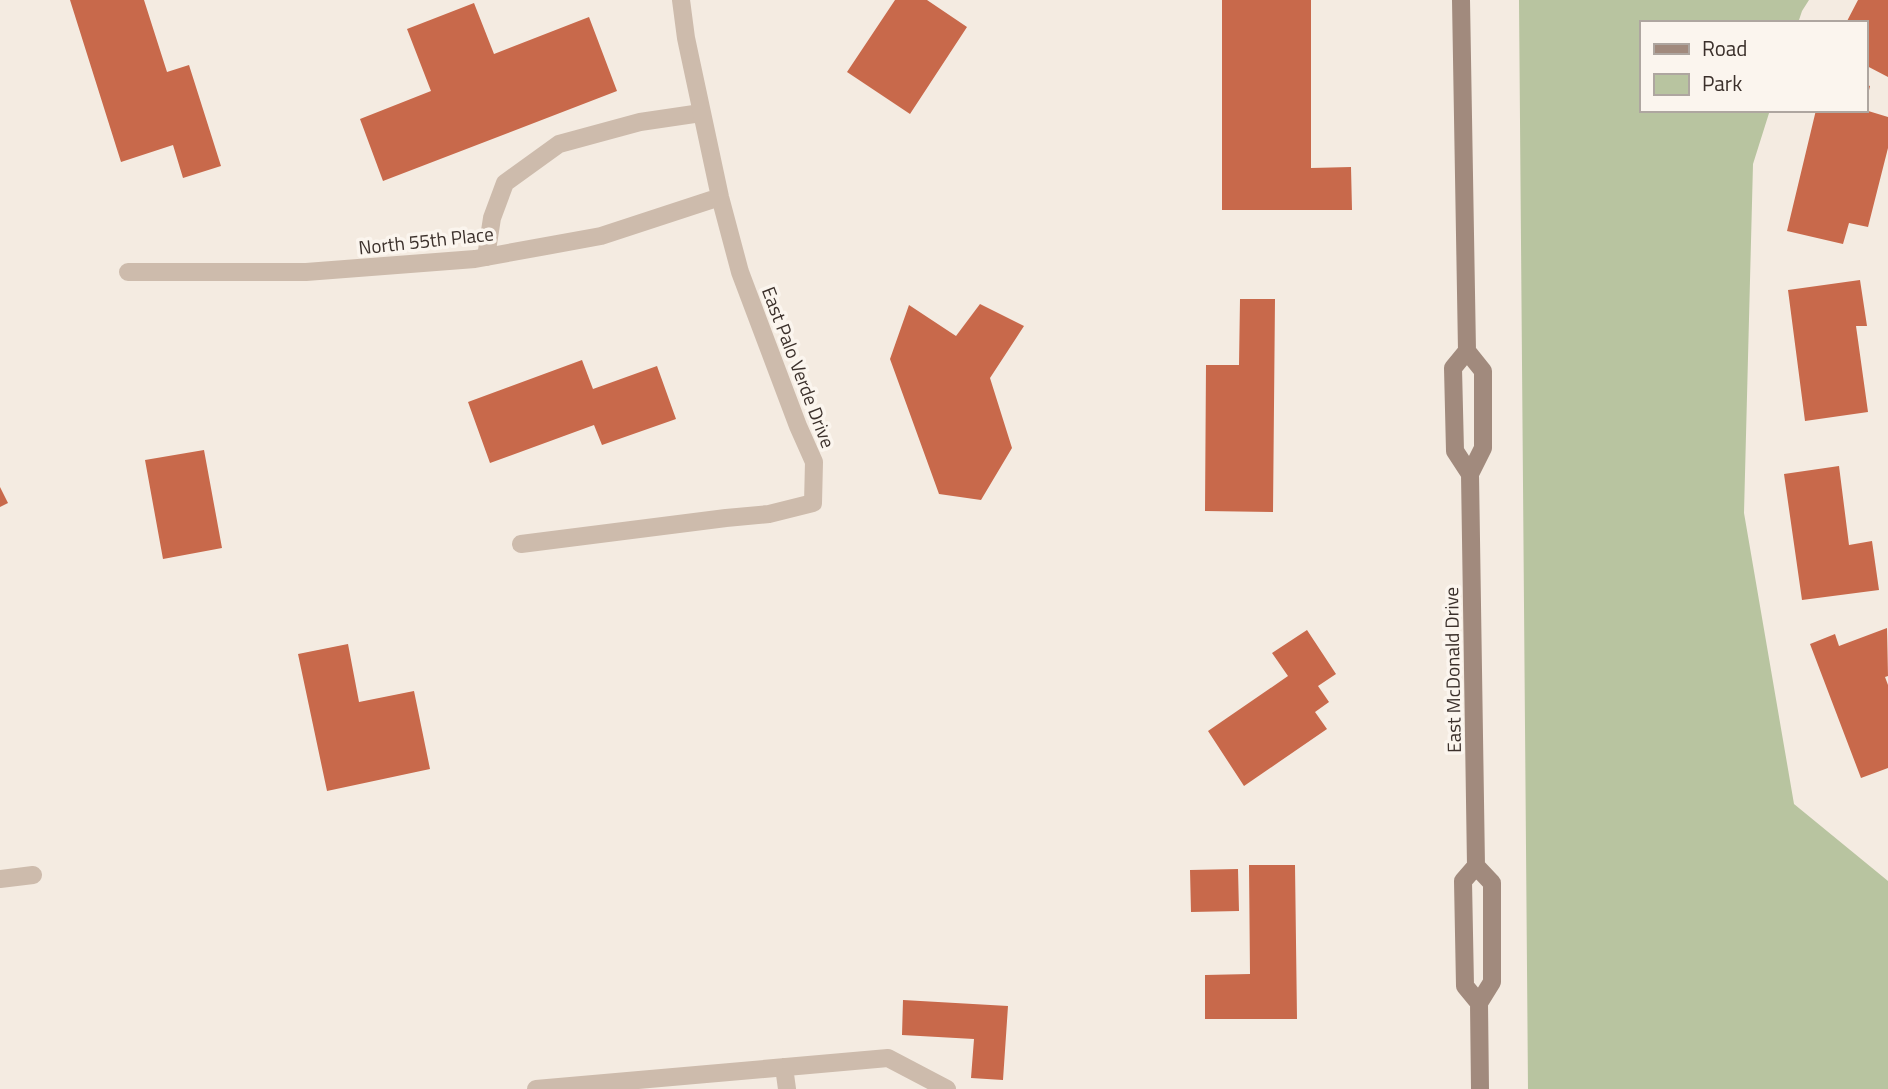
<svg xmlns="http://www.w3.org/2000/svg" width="1888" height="1089" viewBox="0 0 1888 1089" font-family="'Titillium Web',sans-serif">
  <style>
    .green { fill: #b8c4a0 }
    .building { fill: #c8694b }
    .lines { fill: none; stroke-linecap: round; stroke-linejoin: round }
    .lane { stroke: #cdbbac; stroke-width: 18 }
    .street { stroke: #cdbbac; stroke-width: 18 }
    .secondary { stroke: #a18a7d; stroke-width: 18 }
    .labels { text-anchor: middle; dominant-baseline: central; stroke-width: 7; stroke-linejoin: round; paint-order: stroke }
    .street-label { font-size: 19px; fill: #3b302b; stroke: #fbf5ee }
  </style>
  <rect width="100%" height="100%" fill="#f4ebe1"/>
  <!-- green -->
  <path class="green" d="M 1519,0 L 1809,0 L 1802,11 L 1798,23 L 1641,23 L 1641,110 L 1770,110 L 1753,164 L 1744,513 L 1794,804 L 1888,881 L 1888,1089 L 1528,1089 Z"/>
  <!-- building -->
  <path class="building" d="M 70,0 L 144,0 L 167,72 L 189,65 L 221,166 L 183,178 L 173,145 L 121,162 Z
    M 895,0 L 927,0 L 967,27 L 910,114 L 847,72 Z
    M 1222,0 L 1311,0 L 1311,168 L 1351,167 L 1352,210 L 1222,210 Z
    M 1858,0 L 1888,0 L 1888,77 L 1865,65 L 1865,23 L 1846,23 Z
    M 474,3 L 494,54 L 589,17 L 617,91 L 383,181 L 360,119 L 431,91 L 407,29 Z
    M 1865,84 L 1870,86 L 1866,103 L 1865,103 Z
    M 1816,110 L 1865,110 L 1888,117 L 1888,148 L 1868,227 L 1849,223 L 1843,244 L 1787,231 Z
    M 1860,280 L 1867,326 L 1856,326 L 1868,412 L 1805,421 L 1788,290 Z
    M 1240,299 L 1275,299 L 1273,512 L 1205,511 L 1206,365 L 1239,365 Z
    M 980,304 L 1024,326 L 990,378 L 1012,448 L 981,500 L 939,494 L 890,359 L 909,305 L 956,336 Z
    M 582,360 L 593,389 L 657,366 L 676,419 L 602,445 L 594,425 L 490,463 L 468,402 Z
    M 204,450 L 222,548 L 163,559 L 145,460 Z
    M 1839,466 L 1849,545 L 1872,541 L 1879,590 L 1802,600 L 1784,474 Z
    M 0,487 L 8,503 L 0,507 Z
    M 1887,628 L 1888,676 L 1885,677 L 1888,685 L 1888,768 L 1861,778 L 1810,644 L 1835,634 L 1839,646 Z
    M 1307,630 L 1336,674 L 1318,686 L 1329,702 L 1315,712 L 1327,729 L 1244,786 L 1208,731 L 1288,676 L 1272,653 Z
    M 348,644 L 359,702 L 414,691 L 430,769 L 327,791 L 298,654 Z
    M 1249,865 L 1295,865 L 1297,1019 L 1205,1019 L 1205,975 L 1250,974 Z
    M 1238,869 L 1239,911 L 1191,912 L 1190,870 Z
    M 903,1000 L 1008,1006 L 1003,1080 L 971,1078 L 974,1039 L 902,1035 Z"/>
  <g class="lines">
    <!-- lane -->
    <path class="lane" d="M 486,257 L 492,218 L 505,183 L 559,144 L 640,122 L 701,113
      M 0,879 L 33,875"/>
    <!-- street -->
    <path class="street" d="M 128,272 L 306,272 L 475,259 L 601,236 L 720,197
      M 521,544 L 726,518 L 769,514 L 813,503 L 814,462 L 798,426 L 740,272 L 720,197 L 686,38 L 681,0
      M 784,1067 L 787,1089
      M 536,1089 L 888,1058 L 947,1089"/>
    <!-- secondary -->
    <path class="secondary" d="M 1461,0 L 1467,351 L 1483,371 L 1483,448 L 1470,474 L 1476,866 L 1492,883 L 1492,982 L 1479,1003 L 1480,1089
      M 1467,351 L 1453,368 L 1455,451 L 1470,474
      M 1476,866 L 1463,881 L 1465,986 L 1479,1003"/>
  </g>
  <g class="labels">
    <!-- street labels -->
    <g class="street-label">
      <text transform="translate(426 240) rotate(-6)">North 55th Place</text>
      <text transform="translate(799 367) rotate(69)">East Palo Verde Drive</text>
      <text transform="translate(1452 670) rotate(-91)">East McDonald Drive</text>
    </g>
  </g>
  <!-- legend -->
  <rect x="1640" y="21" width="228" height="91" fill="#fbf5ee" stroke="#aea6a0" stroke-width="2"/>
  <rect x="1654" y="44" width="35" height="10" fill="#a18a7d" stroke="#aea6a0" stroke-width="2"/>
  <text x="1702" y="56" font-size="21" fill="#3b302b">Road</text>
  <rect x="1654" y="74" width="35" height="21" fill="#b8c4a0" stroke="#aea6a0" stroke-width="2"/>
  <text x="1702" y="91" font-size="21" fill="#3b302b">Park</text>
</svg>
